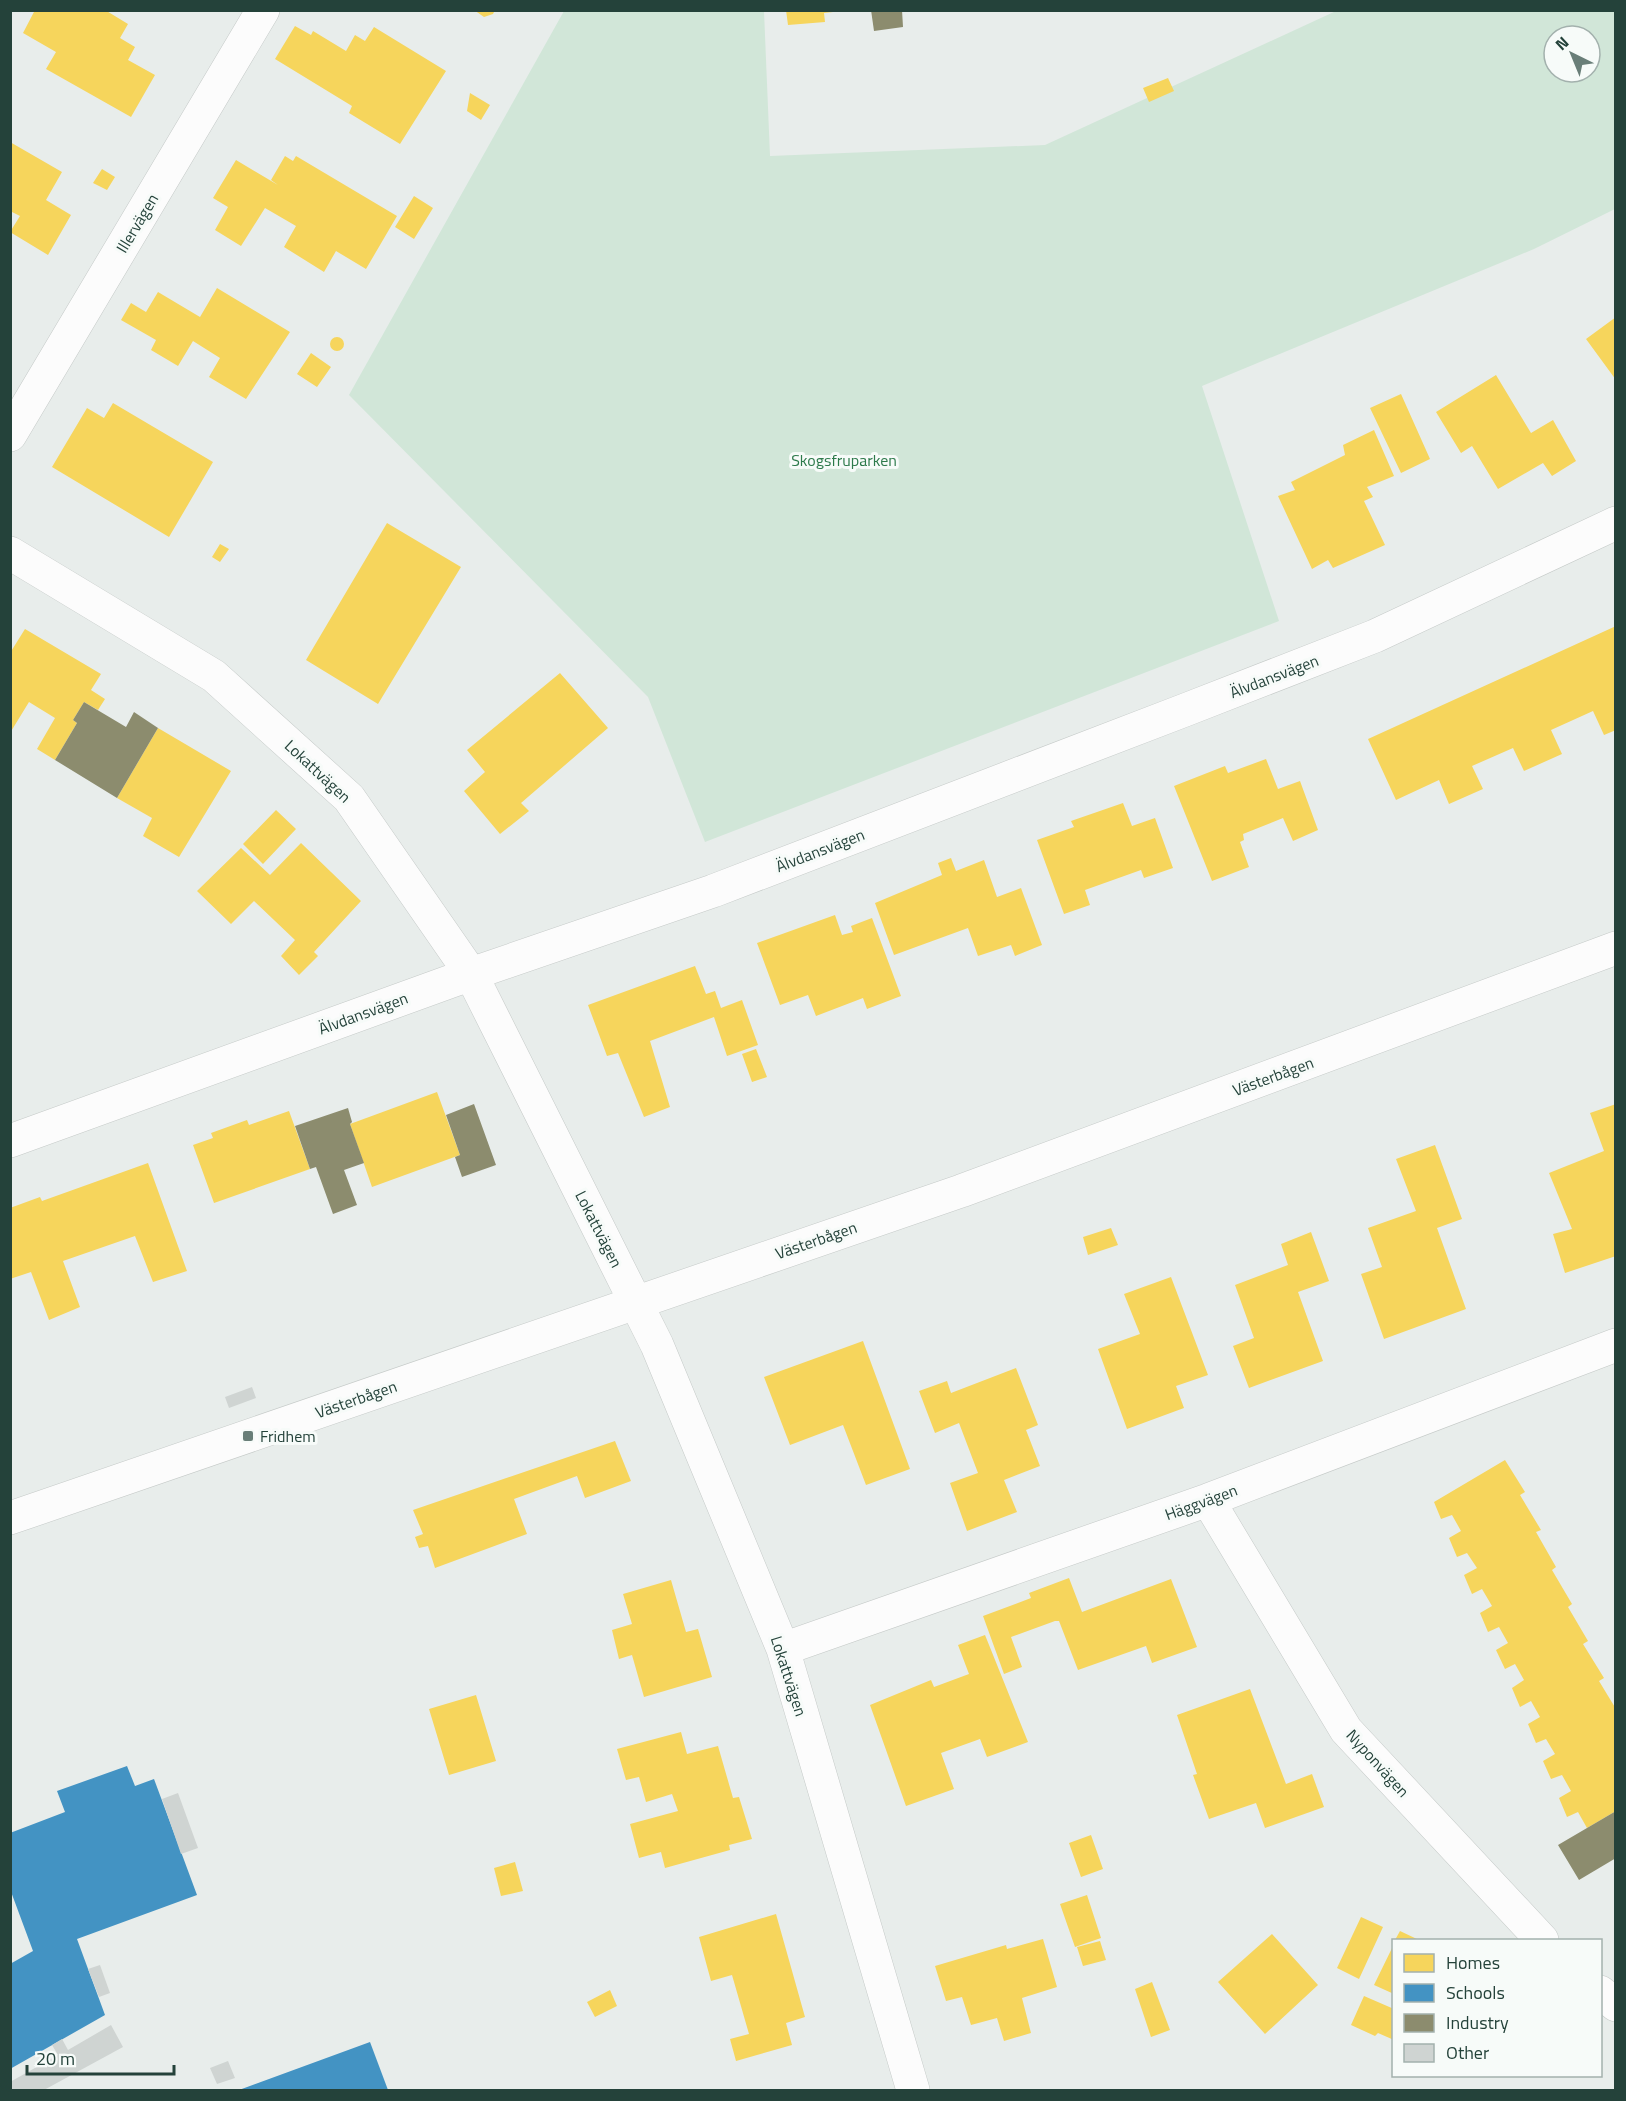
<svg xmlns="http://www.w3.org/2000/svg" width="1626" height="2101" viewBox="0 0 1626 2101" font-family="'Titillium Web',sans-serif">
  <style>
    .green { fill: #d1e6d8; fill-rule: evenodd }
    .homes { fill: #f6d55c }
    .schools { fill: #4393c3 }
    .industry { fill: #8c8c6e }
    .building { fill: #cfd4d2 }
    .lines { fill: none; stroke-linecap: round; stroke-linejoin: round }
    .minor-casing { stroke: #c5cac8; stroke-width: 34 }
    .tertiary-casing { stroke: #c5cac8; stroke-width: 34 }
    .minor { stroke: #fcfcfc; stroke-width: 33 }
    .tertiary { stroke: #fcfcfc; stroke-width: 33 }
    .poi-dot { fill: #697e78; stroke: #f7fbf9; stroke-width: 2 }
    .labels { text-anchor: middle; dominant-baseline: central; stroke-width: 6; stroke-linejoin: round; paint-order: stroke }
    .street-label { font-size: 16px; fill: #24423a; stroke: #f7fbf9 }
    .park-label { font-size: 16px; fill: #2d7a4b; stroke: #f7fbf9 }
    .poi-label { font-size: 16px; fill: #24423a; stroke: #f7fbf9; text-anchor: start }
  </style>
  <rect width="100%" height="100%" fill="#e8edeb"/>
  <!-- green -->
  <path class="green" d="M 564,11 L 764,11 L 770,156 L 1045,145 L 1336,11 L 1615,11 L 1615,209 L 1534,249 L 1202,386 L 1279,621 L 705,842 L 648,697 L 349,395 ZM 1554,36 L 1590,36 L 1590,72 L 1554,72 Z"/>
  <!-- homes -->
  <path class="homes" d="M 35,10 L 105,10 L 128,24 L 120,38 L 135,47 L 128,60 L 155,75 L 131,117 L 46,69 L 56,52 L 23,33 Z
    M 474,10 L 495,10 L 493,14 L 484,17 Z
    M 786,10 L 833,10 L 833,12 L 824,13 L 825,22 L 788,25 Z
    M 295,26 L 311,35 L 313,31 L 346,51 L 355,35 L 365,41 L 374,27 L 446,71 L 400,144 L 349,113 L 352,106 L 275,59 Z
    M 1168,78 L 1174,91 L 1149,102 L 1143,88 Z
    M 470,93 L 490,105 L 481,120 L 467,111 Z
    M 10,142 L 62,172 L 46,200 L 71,215 L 48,255 L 10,232 L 20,216 L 10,211 Z
    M 285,156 L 293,161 L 296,156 L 397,216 L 366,269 L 336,251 L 324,272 L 284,247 L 296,226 L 265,208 L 241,246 L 215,230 L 228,207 L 213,198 L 236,160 L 278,185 L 271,180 Z
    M 102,169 L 115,177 L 107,190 L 93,183 Z
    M 414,196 L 433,208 L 414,239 L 395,227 Z
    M 217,288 L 290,332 L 246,399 L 209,377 L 220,358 L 193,341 L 178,366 L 151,350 L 156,340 L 121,320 L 131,303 L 146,312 L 158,292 L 200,317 Z
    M 1616,317 L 1616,380 L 1586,339 Z
    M330 344a7 7 0 1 1 14 0a7 7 0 1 1-14 0Z
    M 311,353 L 331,367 L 317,387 L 297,374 Z
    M 1496,375 L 1531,433 L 1553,420 L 1576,461 L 1552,476 L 1543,463 L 1498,489 L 1472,446 L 1461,453 L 1436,412 Z
    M 1401,394 L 1430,459 L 1401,473 L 1370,408 Z
    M 113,403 L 213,462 L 169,537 L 52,467 L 87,408 L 104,418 Z
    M 1374,430 L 1394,476 L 1367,487 L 1373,497 L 1364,501 L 1385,545 L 1333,568 L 1328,560 L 1312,569 L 1278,496 L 1295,490 L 1291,482 L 1345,455 L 1343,445 Z
    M 387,523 L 461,567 L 378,704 L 306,660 Z
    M 220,544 L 229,549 L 220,562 L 212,557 Z
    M 1616,626 L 1616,730 L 1604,735 L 1593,711 L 1551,730 L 1562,754 L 1524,771 L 1513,748 L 1472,766 L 1483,789 L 1449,804 L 1439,780 L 1396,800 L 1368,739 Z
    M 25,629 L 101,674 L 91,690 L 105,699 L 98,710 L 84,702 L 73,720 L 77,723 L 55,760 L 37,749 L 55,718 L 29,702 L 10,733 L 10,653 Z
    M 560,673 L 608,728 L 521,803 L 529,811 L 500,834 L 464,791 L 485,772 L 467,750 Z
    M 158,728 L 231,771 L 179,857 L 143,836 L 152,818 L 117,798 Z
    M 1266,759 L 1278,789 L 1300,781 L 1318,830 L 1293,841 L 1283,818 L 1243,834 L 1244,840 L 1240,842 L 1249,867 L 1212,881 L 1174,786 L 1225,766 L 1228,773 Z
    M 1123,803 L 1132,826 L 1155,818 L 1173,868 L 1144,878 L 1141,870 L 1085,890 L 1090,905 L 1064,914 L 1037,840 L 1074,827 L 1071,821 Z
    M 276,810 L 296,829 L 263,864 L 243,844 Z
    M 301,843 L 361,901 L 314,952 L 318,956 L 299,975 L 281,956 L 295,940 L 254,901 L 231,924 L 197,891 L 241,848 L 270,875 Z
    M 951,858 L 956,871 L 984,860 L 997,897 L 1021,888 L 1042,945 L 1015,956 L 1011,945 L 978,956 L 968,928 L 894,955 L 875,903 L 942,875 L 938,863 Z
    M 835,915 L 842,935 L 853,932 L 851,926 L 872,918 L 901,996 L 867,1009 L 863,998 L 816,1016 L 808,995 L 780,1005 L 757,943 Z
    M 695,966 L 706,994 L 715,991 L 721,1008 L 742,1000 L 758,1045 L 727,1056 L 714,1017 L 650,1041 L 670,1107 L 644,1117 L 618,1053 L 607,1056 L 588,1005 Z
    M 756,1049 L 767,1077 L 752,1082 L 742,1054 Z
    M 437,1092 L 460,1155 L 372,1187 L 350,1124 Z
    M 1616,1104 L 1616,1256 L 1565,1273 L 1553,1234 L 1572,1229 L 1549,1173 L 1604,1151 L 1590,1113 Z
    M 289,1111 L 310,1169 L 214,1203 L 193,1145 L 213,1138 L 211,1133 L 247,1120 L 249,1125 Z
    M 1435,1145 L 1462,1219 L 1437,1228 L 1466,1309 L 1384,1339 L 1361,1274 L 1382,1267 L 1368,1228 L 1416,1211 L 1396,1159 Z
    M 148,1163 L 187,1271 L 153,1282 L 135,1236 L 63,1261 L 80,1307 L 49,1320 L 31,1272 L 10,1279 L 10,1208 L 40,1197 L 42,1201 Z
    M 1111,1228 L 1118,1245 L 1088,1255 L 1083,1237 Z
    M 1311,1232 L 1329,1281 L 1298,1292 L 1323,1361 L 1249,1388 L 1233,1346 L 1254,1338 L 1235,1285 L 1288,1265 L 1281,1244 Z
    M 1171,1277 L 1208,1375 L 1176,1386 L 1184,1408 L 1127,1429 L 1098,1349 L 1140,1334 L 1124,1294 Z
    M 863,1341 L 910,1469 L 866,1485 L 843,1425 L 790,1445 L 764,1377 Z
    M 1016,1368 L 1038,1425 L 1026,1430 L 1040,1466 L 1004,1480 L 1017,1512 L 967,1531 L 950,1483 L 978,1473 L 959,1423 L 935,1433 L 919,1391 L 947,1381 L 951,1393 Z
    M 615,1441 L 631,1481 L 585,1498 L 577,1476 L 514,1499 L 527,1534 L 435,1568 L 428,1546 L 419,1548 L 415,1537 L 423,1534 L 413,1510 Z
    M 1505,1460 L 1525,1492 L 1520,1495 L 1541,1530 L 1536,1532 L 1556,1567 L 1552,1570 L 1572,1604 L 1568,1607 L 1588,1641 L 1583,1644 L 1604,1678 L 1599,1681 L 1616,1709 L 1616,1811 L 1587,1828 L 1578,1812 L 1567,1817 L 1559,1798 L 1571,1791 L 1562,1775 L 1551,1779 L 1543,1761 L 1555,1754 L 1546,1739 L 1536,1743 L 1528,1724 L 1540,1717 L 1531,1701 L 1520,1707 L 1512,1688 L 1524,1680 L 1515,1664 L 1505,1669 L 1496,1650 L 1508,1643 L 1499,1627 L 1488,1632 L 1480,1613 L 1492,1606 L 1482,1589 L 1472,1594 L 1464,1575 L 1477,1568 L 1467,1553 L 1457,1557 L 1449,1538 L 1461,1531 L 1452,1515 L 1441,1519 L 1434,1502 Z
    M 1069,1578 L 1082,1612 L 1171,1579 L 1197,1647 L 1152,1663 L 1146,1646 L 1078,1670 L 1059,1621 L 1055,1621 L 1011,1637 L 1022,1667 L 1004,1674 L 983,1616 L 1031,1598 L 1029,1593 Z
    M 671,1580 L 686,1632 L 698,1629 L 712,1677 L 644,1697 L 632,1655 L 619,1659 L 612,1630 L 632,1624 L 623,1594 Z
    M 985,1635 L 1028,1742 L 987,1757 L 980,1739 L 941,1753 L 954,1789 L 906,1806 L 870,1705 L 931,1680 L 934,1687 L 969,1674 L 958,1645 Z
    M 1250,1689 L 1286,1784 L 1312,1774 L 1324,1807 L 1265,1828 L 1256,1803 L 1209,1819 L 1193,1775 L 1197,1774 L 1177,1715 Z
    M 476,1695 L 496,1761 L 449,1775 L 429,1709 Z
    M 681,1732 L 687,1754 L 718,1746 L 733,1798 L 739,1797 L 752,1839 L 729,1845 L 730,1850 L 665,1868 L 661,1852 L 639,1858 L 630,1824 L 678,1811 L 672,1794 L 646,1802 L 639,1777 L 626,1780 L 617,1749 Z
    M 1091,1835 L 1103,1869 L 1081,1877 L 1069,1843 Z
    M 515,1862 L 523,1891 L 501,1896 L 494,1868 Z
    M 1087,1895 L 1101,1938 L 1075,1947 L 1060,1904 Z
    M 776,1914 L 805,2017 L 786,2023 L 792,2045 L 736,2061 L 730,2039 L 749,2034 L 732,1975 L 711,1981 L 699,1937 Z
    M 1361,1917 L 1383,1927 L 1359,1979 L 1337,1968 Z
    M 1400,1931 L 1419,1940 L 1395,1940 Z
    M 1272,1934 L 1318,1985 L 1265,2034 L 1218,1982 Z
    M 1043,1939 L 1057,1987 L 1022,1998 L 1031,2033 L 1004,2041 L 997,2018 L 971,2025 L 962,1997 L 946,2001 L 935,1966 L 1006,1945 L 1007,1949 Z
    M 1100,1941 L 1106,1960 L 1083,1966 L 1077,1947 Z
    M 1394,1944 L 1394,1994 L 1374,1985 Z
    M 1152,1982 L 1170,2030 L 1151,2037 L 1135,1989 Z
    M 610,1990 L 617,2006 L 595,2017 L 587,2002 Z
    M 1364,1996 L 1394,2009 L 1394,2040 L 1378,2033 L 1375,2036 L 1351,2025 Z"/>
  <!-- schools -->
  <path class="schools" d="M 127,1766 L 135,1786 L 154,1779 L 197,1895 L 77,1939 L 105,2015 L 10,2069 L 10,1964 L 33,1951 L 10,1889 L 10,1833 L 65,1812 L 57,1791 Z
    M 370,2042 L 388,2090 L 239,2090 Z"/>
  <!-- industry -->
  <path class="industry" d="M 871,10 L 902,10 L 903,27 L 874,31 Z
    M 84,702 L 126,727 L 134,712 L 158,728 L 117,798 L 55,760 L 77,723 L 73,720 Z
    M 474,1104 L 496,1165 L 462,1177 L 455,1157 L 460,1155 L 446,1115 Z
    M 348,1108 L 352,1122 L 350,1124 L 364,1163 L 344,1170 L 357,1205 L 333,1214 L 316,1167 L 310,1169 L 295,1126 Z
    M 1616,1811 L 1616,1858 L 1579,1880 L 1558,1845 Z"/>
  <!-- building -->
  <path class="building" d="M 252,1387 L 256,1398 L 229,1408 L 225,1397 Z
    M 178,1793 L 198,1848 L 181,1854 L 162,1799 Z
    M 100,1965 L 110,1993 L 99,1997 L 88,1969 Z
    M 111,2025 L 123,2047 L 44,2090 L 10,2090 L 10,2082 L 58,2055 L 52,2045 L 62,2039 L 68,2050 Z
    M 228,2061 L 235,2078 L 217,2084 L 210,2068 Z"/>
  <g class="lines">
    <!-- minor casing -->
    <g class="minor-casing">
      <path id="minor" d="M 10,435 L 263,10
        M 10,553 L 214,676 L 349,798 L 471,974 L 657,1345 L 783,1649 L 913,2090
        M 10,1141 L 471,974 L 713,891 L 1185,710 L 1375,636 L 1616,523
        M 1208,1500 L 1346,1730 L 1542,1940
        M 783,1649 L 1208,1500 L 1616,1345
        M 1600,1992 L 1616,2005"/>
    </g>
    <!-- tertiary casing -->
    <g class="tertiary-casing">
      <path id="tertiary" d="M 10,1518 L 961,1191 L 1616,948"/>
    </g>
    <!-- minor -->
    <use href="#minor" class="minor"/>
    <!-- tertiary -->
    <use href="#tertiary" class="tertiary"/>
  </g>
  <!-- markers -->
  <rect class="poi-dot" x="242" y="1430" width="12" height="12" rx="3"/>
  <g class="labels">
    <!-- street labels -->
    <g class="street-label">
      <text transform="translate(137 223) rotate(-59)">Illervägen</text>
      <text transform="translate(1274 676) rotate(-21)">Älvdansvägen</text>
      <text transform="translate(318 771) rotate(43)">Lokattvägen</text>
      <text transform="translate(820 850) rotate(-21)">Älvdansvägen</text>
      <text transform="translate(363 1013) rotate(-20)">Älvdansvägen</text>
      <text transform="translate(1273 1076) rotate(-20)">Västerbågen</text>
      <text transform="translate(599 1229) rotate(63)">Lokattvägen</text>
      <text transform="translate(816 1240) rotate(-19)">Västerbågen</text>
      <text transform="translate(356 1399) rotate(-19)">Västerbågen</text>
      <text transform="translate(1201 1502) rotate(-20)">Häggvägen</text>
      <text transform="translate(789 1676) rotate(72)">Lokattvägen</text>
      <text transform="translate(1378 1763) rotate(48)">Nyponvägen</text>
    </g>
    <!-- park labels -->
    <g class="park-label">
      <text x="844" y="460">Skogsfruparken</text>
    </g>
    <!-- poi labels -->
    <g class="poi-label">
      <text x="260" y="1436">Fridhem</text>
    </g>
  </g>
  <!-- border -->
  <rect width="1626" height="2101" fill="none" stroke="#24423a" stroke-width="24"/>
  <!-- legend -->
  <rect x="1392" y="1939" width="210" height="138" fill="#f7fbf9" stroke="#a3b1ad" stroke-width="1.5"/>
  <rect x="1404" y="1954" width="30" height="18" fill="#f6d55c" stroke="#a3b1ad" stroke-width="1.5"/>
  <text x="1446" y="1969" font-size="18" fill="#24423a">Homes</text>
  <rect x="1404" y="1984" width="30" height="18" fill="#4393c3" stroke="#a3b1ad" stroke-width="1.5"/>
  <text x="1446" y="1999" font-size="18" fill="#24423a">Schools</text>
  <rect x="1404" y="2014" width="30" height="18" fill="#8c8c6e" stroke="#a3b1ad" stroke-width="1.5"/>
  <text x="1446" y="2029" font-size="18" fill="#24423a">Industry</text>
  <rect x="1404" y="2044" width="30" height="18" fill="#cfd4d2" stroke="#a3b1ad" stroke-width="1.5"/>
  <text x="1446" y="2059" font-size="18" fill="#24423a">Other</text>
  <!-- north arrow -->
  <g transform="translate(1572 54) rotate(317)"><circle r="28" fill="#f7fbf9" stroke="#a3b1ad" stroke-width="1.5"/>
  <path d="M0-4.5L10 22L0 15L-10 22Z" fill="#697e78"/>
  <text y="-9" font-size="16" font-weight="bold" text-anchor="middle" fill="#24423a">N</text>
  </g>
  <!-- scale -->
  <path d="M27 2065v9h147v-9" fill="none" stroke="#24423a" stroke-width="3"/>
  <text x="36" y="2065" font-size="18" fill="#24423a" stroke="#f7fbf9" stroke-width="4.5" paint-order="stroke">20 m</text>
</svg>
